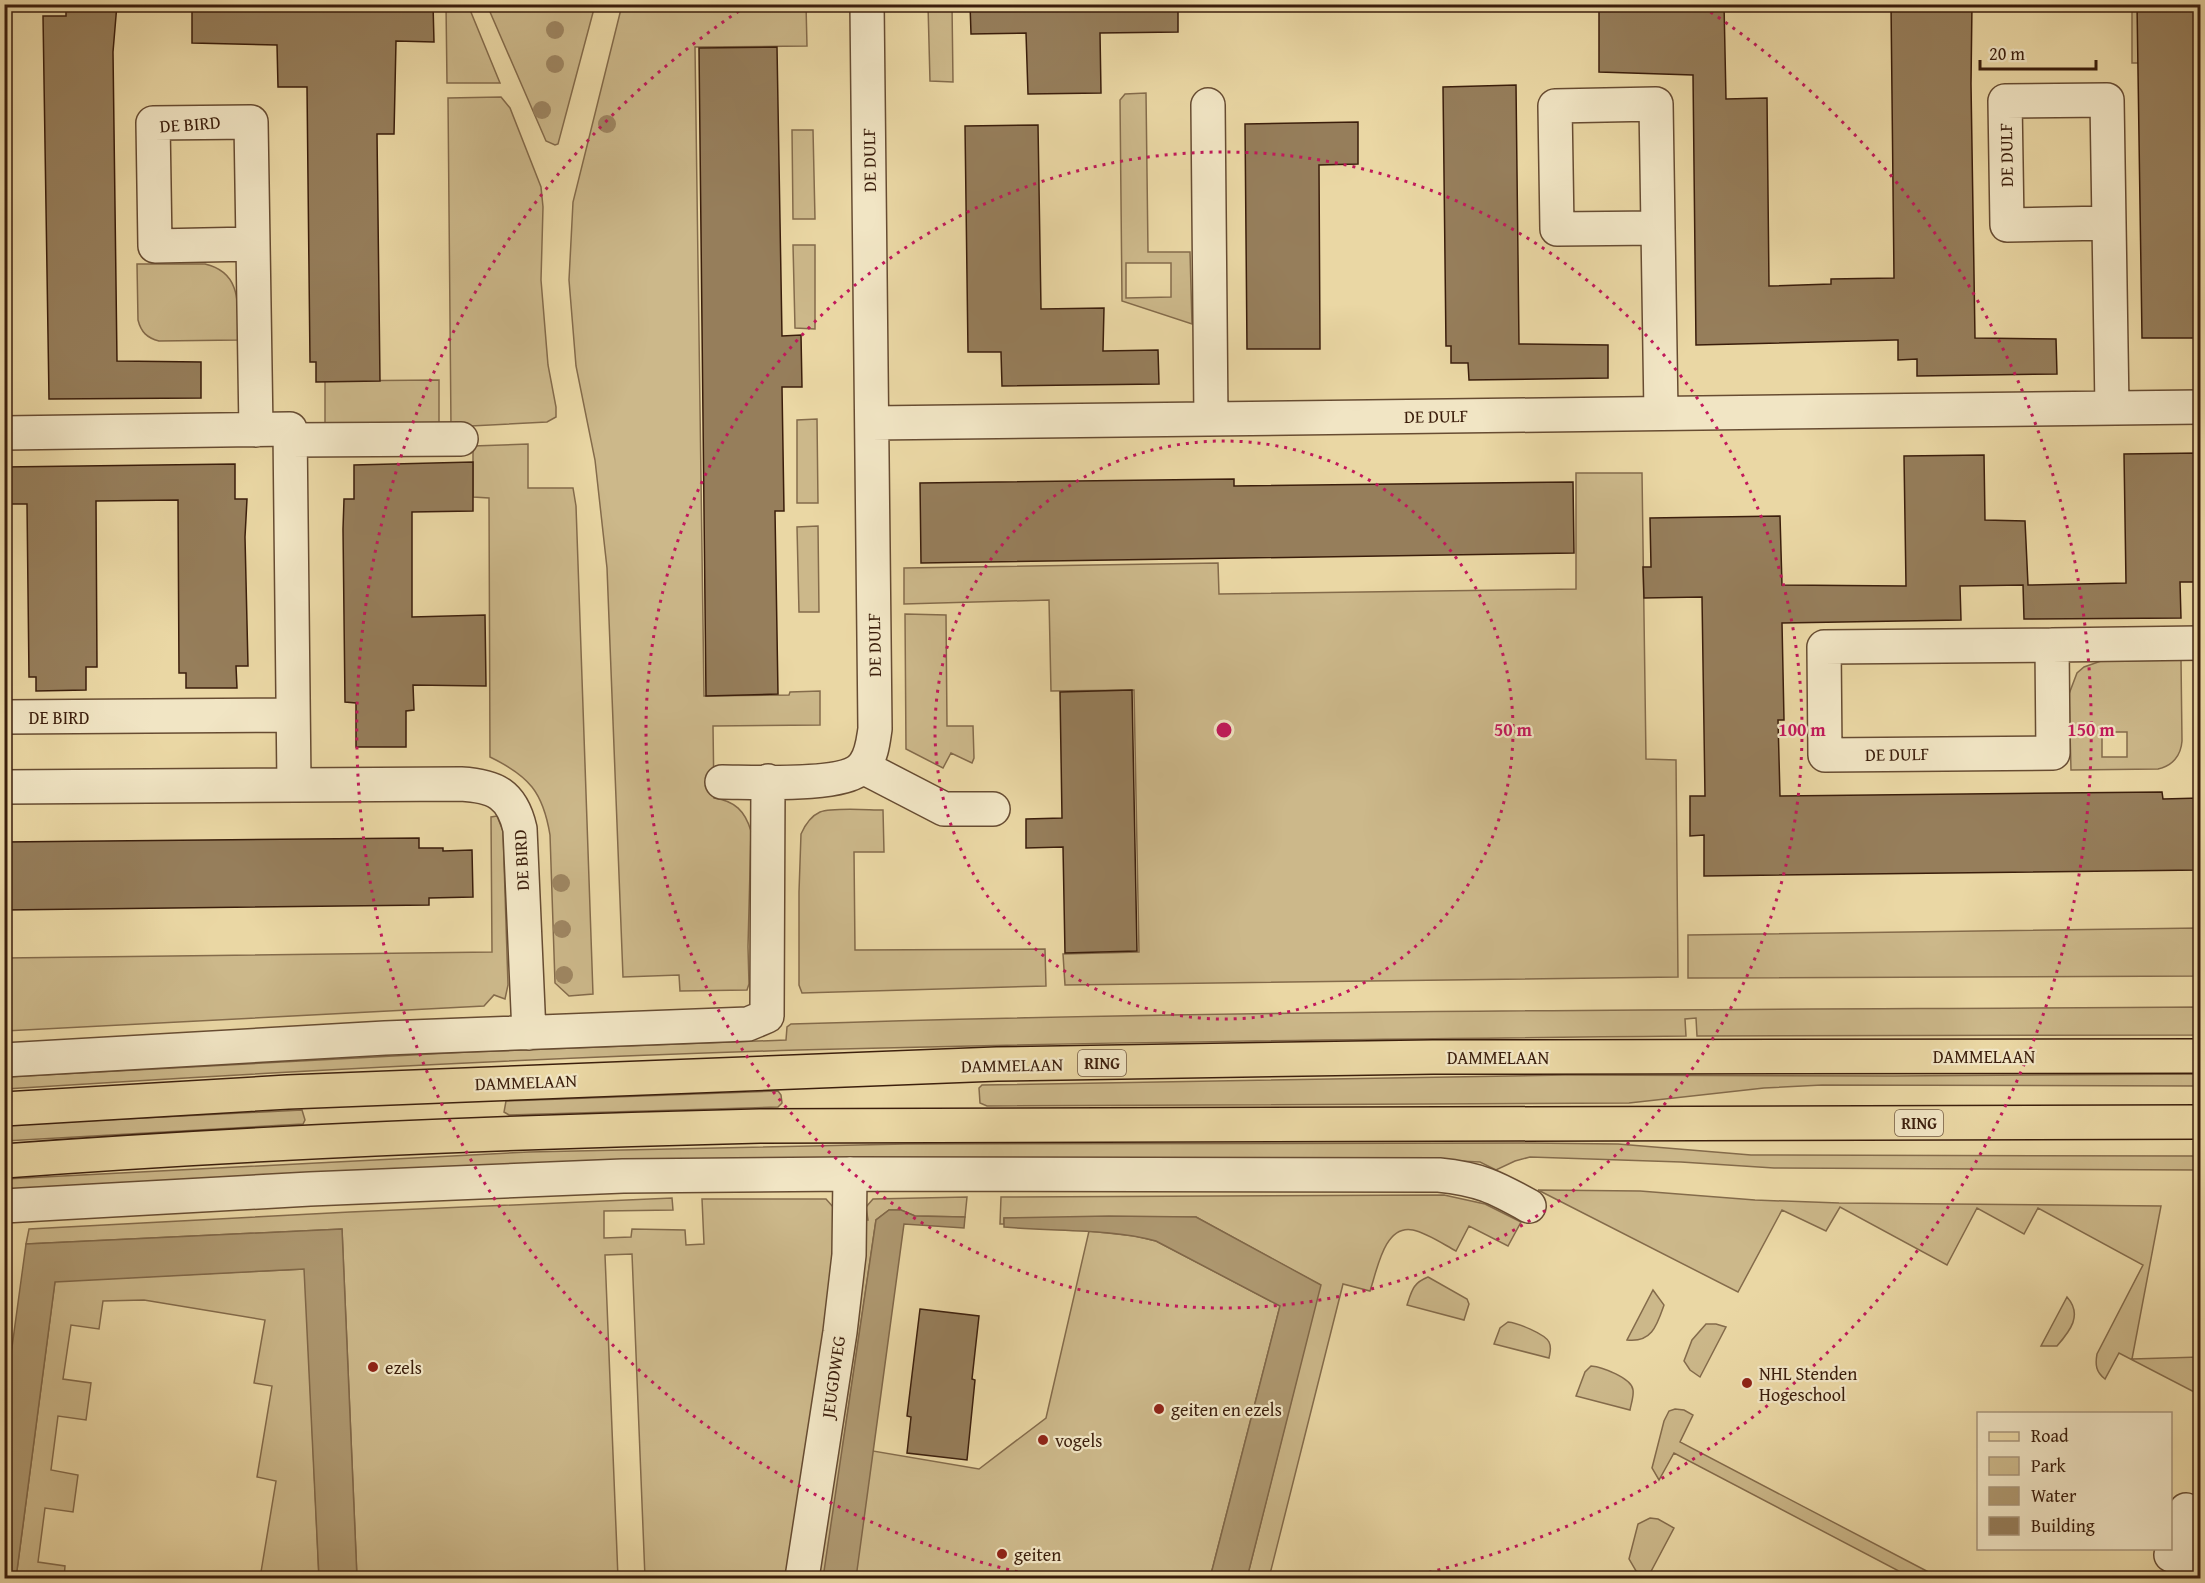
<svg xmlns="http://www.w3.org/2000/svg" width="2205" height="1583" viewBox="0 0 2205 1583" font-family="'Gentium Book Plus',serif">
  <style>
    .green { fill: #ccb88a; stroke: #846b4b; stroke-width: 1.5; fill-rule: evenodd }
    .water { fill: #ae9870; stroke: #806748; stroke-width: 1.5 }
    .building { fill: #967e5b; stroke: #3b1e0c; stroke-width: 1.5 }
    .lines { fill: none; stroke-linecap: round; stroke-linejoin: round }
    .minor-casing { stroke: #674c32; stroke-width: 36 }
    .major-casing { stroke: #3b1e0c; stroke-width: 36 }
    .minor { stroke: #f1e5c4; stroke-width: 33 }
    .major { stroke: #ead7a4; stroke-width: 33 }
    .tree { fill: #9e8662 }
    .ring { fill: none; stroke: #c2185b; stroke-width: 3; stroke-dasharray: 3 6 }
    .poi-dot { fill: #8f2418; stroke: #f1e5c4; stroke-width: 2 }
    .labels { text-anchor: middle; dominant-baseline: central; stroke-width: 4.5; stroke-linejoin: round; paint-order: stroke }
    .shield { fill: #f1e5c4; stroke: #725a43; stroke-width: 1.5 }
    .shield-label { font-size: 16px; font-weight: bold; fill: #3b1e0c }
    .street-label { font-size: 18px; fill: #3b1e0c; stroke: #f1e5c4 }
    .poi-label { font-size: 18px; fill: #3b1e0c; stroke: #f1e5c4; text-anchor: start }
    .centre { fill: #c2185b; stroke: #f1e5c4; stroke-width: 3 }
    .ring-label { font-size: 18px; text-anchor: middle; font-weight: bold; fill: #c2185b; stroke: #f1e5c4; stroke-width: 4.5; stroke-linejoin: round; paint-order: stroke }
  </style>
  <rect width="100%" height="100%" fill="#ead7a4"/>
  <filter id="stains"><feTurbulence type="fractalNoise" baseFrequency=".00333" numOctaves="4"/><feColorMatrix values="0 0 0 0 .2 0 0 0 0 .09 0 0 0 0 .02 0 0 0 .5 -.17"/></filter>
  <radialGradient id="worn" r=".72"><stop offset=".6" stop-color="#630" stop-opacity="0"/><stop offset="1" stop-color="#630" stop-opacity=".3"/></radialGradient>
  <!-- green -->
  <path class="green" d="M 446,5 L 468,5 L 500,83 L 447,83 Z
    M 487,5 L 595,5 L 558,144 L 555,145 L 546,141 Z
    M 622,5 L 806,5 L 807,46 L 695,47 L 704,696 L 789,695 L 790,692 L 820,691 L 820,725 L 713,726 L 714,798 C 735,801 745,811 751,831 L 748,947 L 749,984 L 747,990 L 680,991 L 679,975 L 623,977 L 607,568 L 595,460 L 576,366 L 569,280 L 573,202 Z
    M 928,5 L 952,5 L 953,82 L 930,81 Z
    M 2132,5 L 2152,5 L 2145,63 L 2132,63 Z
    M 1146,93 L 1148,252 L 1190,252 L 1192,324 L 1122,301 L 1120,100 L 1125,94 ZM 1126,263 L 1171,263 L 1171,297 L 1126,298 Z
    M 501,97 L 510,108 L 541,187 L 543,207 L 541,280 L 548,365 L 556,407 L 556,417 L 547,422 L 451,427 L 448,98 Z
    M 792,130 L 813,130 L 815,219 L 793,219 Z
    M 793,245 L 815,245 L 815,329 L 795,328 Z
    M 137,264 L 205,264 C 244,273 237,308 238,340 L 159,341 C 147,338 141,332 138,320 Z
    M 439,380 L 439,427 L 325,428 L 325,381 Z
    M 817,419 L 818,503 L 797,503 L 797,420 Z
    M 528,444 L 528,488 L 573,488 L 576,506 L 593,994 L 569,996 L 555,983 L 550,835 C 543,792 529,776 490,757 L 489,498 L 473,497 L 473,446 Z
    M 1576,473 L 1642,473 L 1646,759 L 1676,760 L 1678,977 L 1065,985 L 1063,954 L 1139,952 L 1134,690 L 1051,691 L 1049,600 L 904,604 L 904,568 L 1218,563 L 1219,594 L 1576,589 Z
    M 818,526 L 819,612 L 799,612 L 797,527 Z
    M 905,614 L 946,615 L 947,726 L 973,726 L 974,758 L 972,763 L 951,753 L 943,768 L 906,749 Z
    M 2181,660 L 2182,741 C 2181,756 2172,766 2158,769 L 2071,770 L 2069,694 L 2077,673 L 2084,667 L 2101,661 ZM 2102,732 L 2127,732 L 2127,757 L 2102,757 Z
    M 883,810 L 884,852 L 854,852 L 855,950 L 1045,949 L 1046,986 L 802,993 L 799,985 L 799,892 L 801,834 C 805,825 811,816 820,812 C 833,807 868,810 883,810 Z
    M 497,816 L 503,831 L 508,985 L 505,999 L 494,995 L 484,1006 L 5,1031 L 5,958 L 492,952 L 491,817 Z
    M 2200,928 L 2200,976 L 1688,978 L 1688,935 Z
    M 2200,1007 L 2200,1035 L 1697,1036 L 1696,1018 L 1685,1019 L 1686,1036 C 1390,1039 1094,1042 798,1050 C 533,1058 269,1072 5,1089 L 5,1077 L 468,1052 L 786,1040 L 787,1027 L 791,1024 C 1261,1009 1731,1010 2200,1007 Z
    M 2200,1074 L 2200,1086 L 1822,1085 L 1764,1088 L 1629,1103 L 987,1106 L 980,1103 L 979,1088 L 982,1085 L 1565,1075 L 1894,1076 Z
    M 778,1091 L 781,1095 L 782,1103 L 778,1107 L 509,1115 L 504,1112 L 506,1101 Z
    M 302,1110 L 305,1120 L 303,1124 L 5,1141 L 4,1125 Z
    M 1527,1143 L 1618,1144 L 1751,1155 L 2200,1156 L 2200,1170 L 1774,1168 L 1681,1162 L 1530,1157 L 1515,1161 L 1496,1170 L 1480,1162 L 1414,1159 L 5,1192 L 5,1179 L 529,1152 L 906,1144 Z
    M 1538,1190 L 1640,1191 L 1755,1200 L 1839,1203 L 2161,1206 L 2132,1359 L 2200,1357 L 2200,1395 L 2119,1353 L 2105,1379 C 2096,1372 2095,1365 2097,1354 L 2143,1265 L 2038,1208 L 2024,1234 L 1977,1208 L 1947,1265 L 1840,1207 L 1826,1231 L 1782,1210 L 1738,1292 Z
    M 1444,1195 L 1485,1204 L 1521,1222 L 1508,1246 L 1469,1226 L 1456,1251 C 1443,1244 1427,1233 1413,1230 C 1384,1224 1377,1271 1370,1291 L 1343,1284 L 1269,1578 L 1247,1578 L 1320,1285 L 1196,1217 L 1004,1218 L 1004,1224 L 1000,1224 L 1001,1197 Z
    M 967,1197 L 965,1217 L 915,1216 L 901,1210 L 889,1210 L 876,1220 L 843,1446 L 979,1469 L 1046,1418 L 1089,1231 L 1135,1236 L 1156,1241 L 1280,1306 L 1210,1578 L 645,1578 L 632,1254 L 605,1255 L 618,1578 L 357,1578 L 342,1229 L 26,1244 L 29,1229 L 350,1212 L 672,1198 L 673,1210 L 604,1211 L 604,1238 L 631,1237 L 632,1229 L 685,1230 L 686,1245 L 704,1244 L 702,1199 L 826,1199 L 834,1208 L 833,1220 L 868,1220 L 866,1207 L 873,1199 Z
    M 305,1269 L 319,1578 L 276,1578 L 276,1574 L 261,1572 L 276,1481 L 257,1477 L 272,1386 L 254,1383 L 265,1320 L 144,1300 L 103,1301 L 99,1329 L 71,1325 L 63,1379 L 91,1383 L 86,1420 L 58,1416 L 51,1470 L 78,1475 L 73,1512 L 45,1508 L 38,1562 L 65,1566 L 64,1578 L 16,1578 L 55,1281 Z
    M 1428,1277 L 1467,1299 L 1469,1304 L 1464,1320 L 1407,1305 C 1412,1290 1413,1283 1428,1277 Z
    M 1653,1290 L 1664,1305 C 1657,1325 1652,1343 1627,1340 Z
    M 2067,1297 C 2083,1315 2070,1331 2057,1346 L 2041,1346 Z
    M 1508,1322 C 1518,1323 1545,1334 1549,1342 C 1552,1348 1550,1352 1549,1358 L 1494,1344 L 1500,1328 Z
    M 1706,1324 L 1716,1324 L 1726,1327 L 1700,1377 L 1690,1370 L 1684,1361 L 1692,1340 Z
    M 1591,1366 C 1602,1367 1632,1378 1633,1390 C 1634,1396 1631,1404 1630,1410 L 1576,1396 L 1585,1372 Z
    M 1675,1409 L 1684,1410 L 1693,1415 L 1680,1442 L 1940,1578 L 1912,1578 L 1674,1453 L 1659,1480 L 1652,1468 L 1664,1421 L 1669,1411 Z
    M 1650,1518 L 1658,1519 L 1674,1528 L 1648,1577 L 1636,1571 L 1629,1559 L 1638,1524 Z"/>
  <!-- water -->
  <path class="water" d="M 889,1210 L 901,1210 L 915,1216 L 965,1217 L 964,1228 L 904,1224 L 856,1578 L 823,1578 L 876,1220 Z
    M 1109,1216 L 1196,1217 L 1321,1285 L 1247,1578 L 1210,1578 L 1280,1306 L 1156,1241 C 1107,1228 1055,1232 1004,1227 L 1004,1218 Z
    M 342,1229 L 357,1578 L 319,1578 L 304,1269 L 55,1282 L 16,1578 L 5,1578 L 4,1406 L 26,1244 Z"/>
  <!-- building -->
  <path class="building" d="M 66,4 L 117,4 L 113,52 L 117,361 L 201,362 L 201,398 L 49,399 L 43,16 L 66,16 Z
    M 192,4 L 433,4 L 434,42 L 396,41 L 394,134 L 377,134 L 380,381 L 316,382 L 316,362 L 310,362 L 307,87 L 278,87 L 277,45 L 192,43 Z
    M 970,4 L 1178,4 L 1178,32 L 1100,33 L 1101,93 L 1028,94 L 1026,33 L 971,34 Z
    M 1599,4 L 1724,4 L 1726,99 L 1767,98 L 1769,286 L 1831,284 L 1831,279 L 1894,278 L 1891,4 L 1972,4 L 1971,84 L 1975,338 L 2056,339 L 2057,374 L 1917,376 L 1917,359 L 1898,360 L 1898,340 L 1895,340 L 1696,345 L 1693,75 L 1599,72 Z
    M 2137,4 L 2200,4 L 2200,338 L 2142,338 Z
    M 777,47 L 782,336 L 801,335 L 802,387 L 782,387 L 784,511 L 775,511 L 778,694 L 706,696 L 699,48 Z
    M 1516,85 L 1519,344 L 1608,345 L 1608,378 L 1469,380 L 1468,363 L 1451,363 L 1451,346 L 1446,346 L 1443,87 Z
    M 1358,122 L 1358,164 L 1319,165 L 1320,349 L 1247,349 L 1245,124 Z
    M 1038,125 L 1041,309 L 1104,308 L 1103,351 L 1158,350 L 1159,384 L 1002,386 L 1001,352 L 968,352 L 965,126 Z
    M 2200,453 L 2200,582 L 2180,582 L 2181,618 L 2024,619 L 2023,585 L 1960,586 L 1961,620 L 1782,623 L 1784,720 L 1778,720 L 1780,796 L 2162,792 L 2163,799 L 2200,798 L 2200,870 L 1704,876 L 1704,835 L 1690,836 L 1690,796 L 1705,796 L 1702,597 L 1644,598 L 1643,567 L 1651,567 L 1650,518 L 1780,516 L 1782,585 L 1906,586 L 1904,456 L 1984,455 L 1985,520 L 2025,521 L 2028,585 L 2126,583 L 2124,454 Z
    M 473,462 L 473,511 L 412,512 L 412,617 L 485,615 L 486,686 L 413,685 L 414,710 L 406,711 L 406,747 L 356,747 L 356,703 L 345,702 L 343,529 L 344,499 L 354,499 L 354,465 Z
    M 235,464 L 235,499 L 247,499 L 245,537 L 248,666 L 236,666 L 237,688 L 186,688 L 186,673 L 179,673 L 178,500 L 96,501 L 97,667 L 86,667 L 86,690 L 36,691 L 36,677 L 29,677 L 27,504 L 4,504 L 4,467 Z
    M 1234,479 L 1234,486 L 1573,482 L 1574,553 L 921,563 L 920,483 Z
    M 1132,690 L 1137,951 L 1065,953 L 1063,847 L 1026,848 L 1026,819 L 1062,818 L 1060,692 Z
    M 419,838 L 419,848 L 443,848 L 443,851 L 472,850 L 473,897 L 429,898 L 429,905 L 4,910 L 4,842 Z
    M 920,1309 L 979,1316 L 972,1379 L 975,1380 L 967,1460 L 907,1453 L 911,1417 L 907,1416 Z"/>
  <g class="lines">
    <!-- minor casing -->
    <g class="minor-casing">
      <path id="minor" d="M 1208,105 L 1211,419
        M 2108,223 L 2007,225 L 2005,101 L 2107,100 L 2112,408
        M 1658,228 L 1557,229 L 1555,106 L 1656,104 L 1661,413
        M 253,244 L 251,122 L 153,123 L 155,246 L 253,244 L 256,430
        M 872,423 L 2200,407
        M 4,433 L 290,429 L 294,785
        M 290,440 L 461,439
        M 2052,645 L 2053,753 L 1825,755 L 1824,647 Z
        M 2052,645 L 2200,643
        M 4,717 L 293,715
        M 863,767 L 944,809 L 993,809
        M 722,782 C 751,782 848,788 864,765 C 872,755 873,742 875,729 L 867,4
        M 4,787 L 461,784 C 495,786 512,794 520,829 L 529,1033
        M 4,1060 L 385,1038 L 748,1024 L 767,1016 L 768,781
        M 4,1206 L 310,1189 L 623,1176 L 850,1174 L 1439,1175 C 1479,1179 1495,1187 1529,1206
        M 2186,1510 L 2200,1516
        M 2175,1531 L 2200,1542
        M 2171,1555 L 2200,1569
        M 802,1578 L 840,1332 L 849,1255 L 850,1174"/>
    </g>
    <!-- major casing -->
    <g class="major-casing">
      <path id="major" d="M 4,1109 L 288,1092 L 997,1064 L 1433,1057 L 2200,1056
        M 4,1161 C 256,1142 508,1132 760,1126 L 2200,1122"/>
    </g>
    <!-- minor -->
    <use href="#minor" class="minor"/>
    <!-- major -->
    <use href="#major" class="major"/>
  </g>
  <!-- trees -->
  <g class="tree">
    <circle cx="555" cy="30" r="9"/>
    <circle cx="555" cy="64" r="9"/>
    <circle cx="542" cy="110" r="9"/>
    <circle cx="607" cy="124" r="9"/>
    <circle cx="561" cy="883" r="9"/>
    <circle cx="562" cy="929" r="9"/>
    <circle cx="564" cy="975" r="9"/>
  </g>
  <!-- distance rings -->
  <g class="ring">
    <circle cx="1224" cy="730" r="289"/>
    <circle cx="1224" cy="730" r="578"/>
    <path d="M1044 1578A867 867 0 0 1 745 7M1703 7A867 867 0 0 1 1404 1578"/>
  </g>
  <!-- markers -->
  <g class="poi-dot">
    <circle cx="373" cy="1367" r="6"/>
    <circle cx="1747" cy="1383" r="6"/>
    <circle cx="1159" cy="1409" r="6"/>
    <circle cx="1043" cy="1440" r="6"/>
    <circle cx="1002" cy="1554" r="6"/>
  </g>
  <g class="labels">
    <!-- shield labels -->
    <g class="shield">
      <rect x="1078" y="1050" width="48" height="26" rx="4.5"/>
      <rect x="1895" y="1110" width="48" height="26" rx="4.5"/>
    </g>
    <g class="shield-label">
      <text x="1102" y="1063">RING</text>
      <text x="1919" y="1123">RING</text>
    </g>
    <!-- street labels -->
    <g class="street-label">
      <text transform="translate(190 124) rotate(-4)">DE BIRD</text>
      <text transform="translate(2006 155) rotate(-91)">DE DULF</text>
      <text transform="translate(869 160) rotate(-91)">DE DULF</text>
      <text transform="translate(1436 416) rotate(-1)">DE DULF</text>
      <text transform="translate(874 645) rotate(-91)">DE DULF</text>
      <text x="59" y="717">DE BIRD</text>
      <text transform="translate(1897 754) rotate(-1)">DE DULF</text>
      <text transform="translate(521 860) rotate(-93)">DE BIRD</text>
      <text x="1984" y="1056">DAMMELAAN</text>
      <text x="1498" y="1057">DAMMELAAN</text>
      <text transform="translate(1012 1065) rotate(-1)">DAMMELAAN</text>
      <text transform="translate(526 1082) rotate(-2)">DAMMELAAN</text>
      <text transform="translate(833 1377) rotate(-82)">JEUGDWEG</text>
    </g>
    <!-- poi labels -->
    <g class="poi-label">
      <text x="385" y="1367">ezels</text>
      <text x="1759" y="1373">NHL Stenden<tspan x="1759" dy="21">Hogeschool</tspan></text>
      <text x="1171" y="1409">geiten en ezels</text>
      <text x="1055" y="1440">vogels</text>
      <text x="1014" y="1554">geiten</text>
    </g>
  </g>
  <circle cx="1224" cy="730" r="9" class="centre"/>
  <g class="ring-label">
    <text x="1513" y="736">50 m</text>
    <text x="1802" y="736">100 m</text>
    <text x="2091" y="736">150 m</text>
  </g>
  <!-- margin -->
  <rect width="2205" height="1583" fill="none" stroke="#ead7a4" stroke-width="24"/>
  <rect x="6" y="6" width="2193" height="1571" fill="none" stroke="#3b1e0c" stroke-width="3"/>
  <rect x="12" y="12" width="2181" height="1559" fill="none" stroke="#3b1e0c" stroke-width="1.5"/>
  <!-- legend -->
  <rect x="1977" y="1412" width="195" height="138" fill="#f1e5c4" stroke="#a8957a" stroke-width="1.5"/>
  <rect x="1989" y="1432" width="30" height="9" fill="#ead7a4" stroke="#a8957a" stroke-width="1.5"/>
  <text x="2031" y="1442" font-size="18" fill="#3b1e0c">Road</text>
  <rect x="1989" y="1457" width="30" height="18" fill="#ccb88a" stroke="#a8957a" stroke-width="1.5"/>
  <text x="2031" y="1472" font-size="18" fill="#3b1e0c">Park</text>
  <rect x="1989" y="1487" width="30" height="18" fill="#ae9870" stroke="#a8957a" stroke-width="1.5"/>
  <text x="2031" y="1502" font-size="18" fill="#3b1e0c">Water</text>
  <rect x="1989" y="1517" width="30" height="18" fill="#967e5b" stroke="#a8957a" stroke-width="1.5"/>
  <text x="2031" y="1532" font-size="18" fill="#3b1e0c">Building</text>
  <!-- scale -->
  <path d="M1980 60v9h116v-9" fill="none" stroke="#3b1e0c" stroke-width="3"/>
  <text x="1989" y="60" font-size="18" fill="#3b1e0c" stroke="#f1e5c4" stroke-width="4.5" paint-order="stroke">20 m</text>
  <rect width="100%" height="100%" filter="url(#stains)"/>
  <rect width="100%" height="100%" fill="url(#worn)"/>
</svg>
